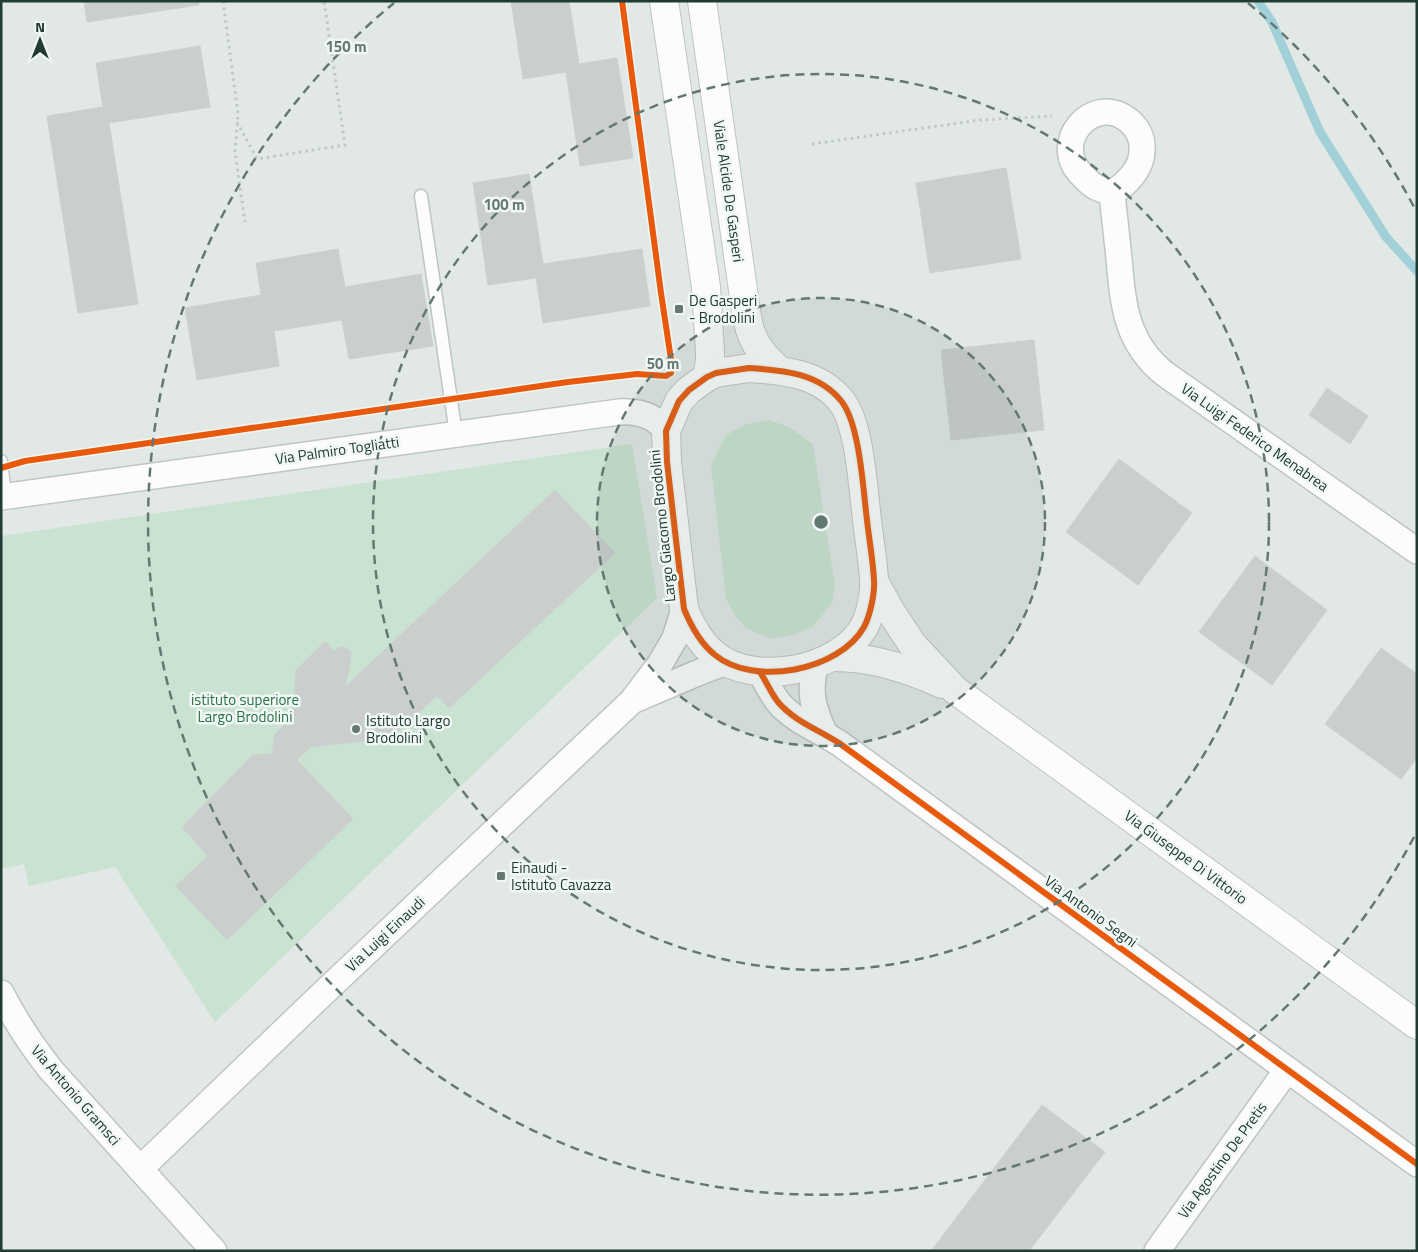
<svg xmlns="http://www.w3.org/2000/svg" width="1418" height="1252" font-family="'Titillium Web',sans-serif">
	<style>
		.green { fill: #cae2d1 }
		.lines { fill: none; stroke-linecap: round; stroke-linejoin: round }
		.stream { stroke: #a1d0d8; stroke-width: 9 }
		.building { fill: #cacfcd; stroke: #cbd1ce }
		.service-casing { stroke: #bfc5c2; stroke-width: 15 }
		.minor-casing { stroke: #bfc5c2; stroke-width: 28 }
		.tertiary-casing { stroke: #bfc5c2; stroke-width: 30 }
		.path { stroke: #bfc8c6; stroke-width: 3; stroke-dasharray: 2.5 4; stroke-linecap: butt }
		.service { stroke: #fbfcfb; stroke-width: 12 }
		.minor { stroke: #fbfcfb; stroke-width: 25 }
		.tertiary { stroke: #fbfcfb; stroke-width: 28 }
		.cycleway-casing { stroke: #f0f7f4; stroke-width: 9 }
		.cycleway { stroke: #e8590c; stroke-width: 6 }
		.ring { fill: none; stroke: #647872; stroke-width: 2.5; stroke-dasharray: 9 6 }
		.poi-dot { fill: #647872; stroke: #f0f7f4; stroke-width: 2 }
		.labels { text-anchor: middle; dominant-baseline: central; stroke-width: 5; stroke-linejoin: round; paint-order: stroke }
		.street-label { font-size: 15px; fill: #203b34; stroke: #f0f7f4 }
		.poi-label { font-size: 15px; fill: #203b34; stroke: #f0f7f4; text-anchor: start }
		.park-label { font-size: 15px; fill: #297346; stroke: #f0f7f4 }
		.centre { fill: #647872; stroke: #f0f7f4; stroke-width: 2.5 }
		.ring-label { font-size: 15px; text-anchor: middle; font-weight: bold; fill: #647872; stroke: #f0f7f4; stroke-width: 5; stroke-linejoin: round; paint-order: stroke }
	</style>
	<rect width="100%" height="100%" fill="#e2e8e5"/>
	<g class="green">
		<path d="M769,420L789,427L813,444L835,586L832,603L813,627L792,635L773,639L747,629L736,617L726,599L711,465L726,435L746,424Z"/>
		<path d="M632,444L657,598L215,1022L115,867L29,886L24,864L1,869V536Z"/>
	</g>
	<g class="lines">
		<path class="stream" d="M1258,1L1272,22L1320,132L1386,237L1417,271"/>
	</g>
	<g class="building">
		<path d="M84,1H199V5L87,22Z"/>
		<path d="M511,1H569L579,64L617,58L633,158L580,166L566,72L523,79Z"/>
		<path d="M200,46L210,107L109,123L138,304L78,313L47,116L103,107L96,63Z"/>
		<path d="M1006,168L1021,259L930,273L916,183Z"/>
		<path d="M529,174L543,264L642,249L650,306L543,323L536,278L488,285L473,183Z"/>
		<path d="M338,249L345,287L421,274L433,346L349,359L342,320L274,331L279,366L197,380L185,308L261,295L256,263Z"/>
		<path d="M1034,340L1044,430L951,440L941,350Z"/>
		<path d="M1327,388L1368,416L1350,444L1309,415Z"/>
		<path d="M1119,459L1192,513L1138,585L1066,532Z"/>
		<path d="M555,490L615,553L449,708L437,696L391,738L310,747L297,760L353,819L227,940L176,886L208,856L182,827L253,755L272,754L275,735L284,725L294,703L296,670L325,641L335,652L338,648L342,647L347,648L351,652L350,664L345,687Z"/>
		<path d="M1255,556L1327,610L1272,685L1199,632Z"/>
		<path d="M1381,648L1417,674V758L1401,779L1325,724Z"/>
		<path d="M1042,1105L1105,1152L1029,1251H931Z"/>
	</g>
	<g class="lines">
		<g class="service-casing">
			<g id="service">
				<path d="M421,196L456,434"/>
				<path d="M1,461L5,496"/>
			</g>
		</g>
		<g class="minor-casing">
			<g id="minor">
				<path d="M1112,193C1127,184 1142,168 1142,151C1143,139 1138,128 1128,120C1093,92 1048,144 1083,176C1087,180 1092,186 1098,188C1102,190 1108,191 1112,193C1114,215 1117,237 1119,259C1123,305 1126,343 1165,374L1417,551"/>
				<path d="M1,497L619,412C638,411 655,415 666,431"/>
				<path d="M816,664C808,691 813,709 825,734"/>
				<path d="M760,672C766,681 771,693 778,702C794,721 819,730 839,743L1417,1164"/>
				<path d="M634,700L695,674L726,662"/>
				<path d="M1,993C15,1020 32,1046 51,1070L214,1251"/>
				<path d="M140,1169L315,1001L632,701L660,664L675,638L684,609"/>
				<path d="M1157,1251L1287,1070"/>
			</g>
		</g>
		<g class="tertiary-casing">
			<g id="tertiary">
				<path d="M664,1L706,287L710,352V361L707,377"/>
				<path d="M702,1L742,283C748,323 746,342 779,370"/>
				<path d="M749,368C782,370 820,373 842,402C860,426 863,489 867,520C869,539 873,560 874,580C875,593 870,616 864,627C839,671 754,687 715,655C700,643 691,626 684,609L667,462L666,431L679,401L689,390L707,377L716,373Z"/>
				<path d="M874,581L891,612L912,644L955,690L1417,1025"/>
				<path d="M834,657C872,657 907,668 942,684"/>
			</g>
		</g>
		<g class="path">
			<path d="M223,1L238,114L235,152L245,222"/>
			<path d="M237,122L257,159L345,145L324,1"/>
			<path d="M812,144L980,120L1052,116"/>
		</g>
		<use href="#service" class="service"/>
		<use href="#minor" class="minor"/>
		<use href="#tertiary" class="tertiary"/>
		<g class="cycleway-casing">
			<g id="cycleway">
				<path d="M749,368C782,370 820,373 842,402C860,426 863,489 867,520C869,539 873,560 874,580C875,593 870,616 864,627C839,671 754,687 715,655C700,643 691,626 684,609L667,462L666,431L679,401L689,390L707,377L716,373Z"/>
				<path d="M1,468L25,461L568,382L637,374L666,376L671,373L672,366L661,293L622,1"/>
				<path d="M760,672C766,681 771,693 778,702C794,721 819,730 839,743L1417,1164"/>
			</g>
		</g>
		<use href="#cycleway" class="cycleway"/>
	</g>
	<circle cx="821" cy="522" r="224" fill="#647872" fill-opacity=".12"/>
	<g class="ring">
		<circle cx="821" cy="522" r="224"/>
		<circle cx="821" cy="522" r="448"/>
		<path d="M1414 837A672 672 0 1 1 394 3M1248 3A672 672 0 0 1 1414 207"/>
	</g>
	<g class="poi-dot">
		<rect x="674" y="304" width="10" height="10" rx="2.5"/>
		<circle cx="356" cy="729" r="5"/>
		<rect x="496" y="871" width="10" height="10" rx="2.5"/>
	</g>
	<g class="labels">
		<g class="street-label">
			<text transform="translate(729 191) rotate(82)">Viale Alcide De Gasperi</text>
			<text transform="translate(1255 437) rotate(35)">Via Luigi Federico Menabrea</text>
			<text transform="translate(337 450) rotate(-8)">Via Palmiro Togliatti</text>
			<text transform="translate(662 526) rotate(-96)">Largo Giacomo Brodolini</text>
			<text transform="translate(1186 857) rotate(36)">Via Giuseppe Di Vittorio</text>
			<text transform="translate(1091 911) rotate(36)">Via Antonio Segni</text>
			<text transform="translate(385 934) rotate(-43)">Via Luigi Einaudi</text>
			<text transform="translate(76 1095) rotate(49)">Via Antonio Gramsci</text>
			<text transform="translate(1222 1160) rotate(-54)">Via Agostino De Pretis</text>
		</g>
		<g class="poi-label">
			<text x="689" y="300">De Gasperi<tspan x="689" dy="17">- Brodolini</tspan></text>
			<text x="366" y="720">Istituto Largo<tspan x="366" dy="17">Brodolini</tspan></text>
			<text x="511" y="867">Einaudi -<tspan x="511" dy="17">Istituto Cavazza</tspan></text>
		</g>
		<g class="park-label">
			<text x="245" y="699">istituto superiore<tspan x="245" dy="17">Largo Brodolini</tspan></text>
		</g>
	</g>
	<circle cx="821" cy="522" r="8" class="centre"/>
	<g class="ring-label">
		<text x="346" y="52">150 m</text>
		<text x="504" y="210">100 m</text>
		<text x="663" y="369">50 m</text>
	</g>
	<rect width="1418" height="1252" fill="none" stroke="#203b34" stroke-width="5"/>
	<g transform="translate(40 40)" stroke="#f0f7f4" stroke-width="4" paint-order="stroke">
	<path d="M0-4L9 19L0 12L-9 19Z" fill="#203b34"/>
	<text y="-8" font-size="14" font-weight="bold" text-anchor="middle" fill="#203b34">N</text>
	</g>
</svg>
